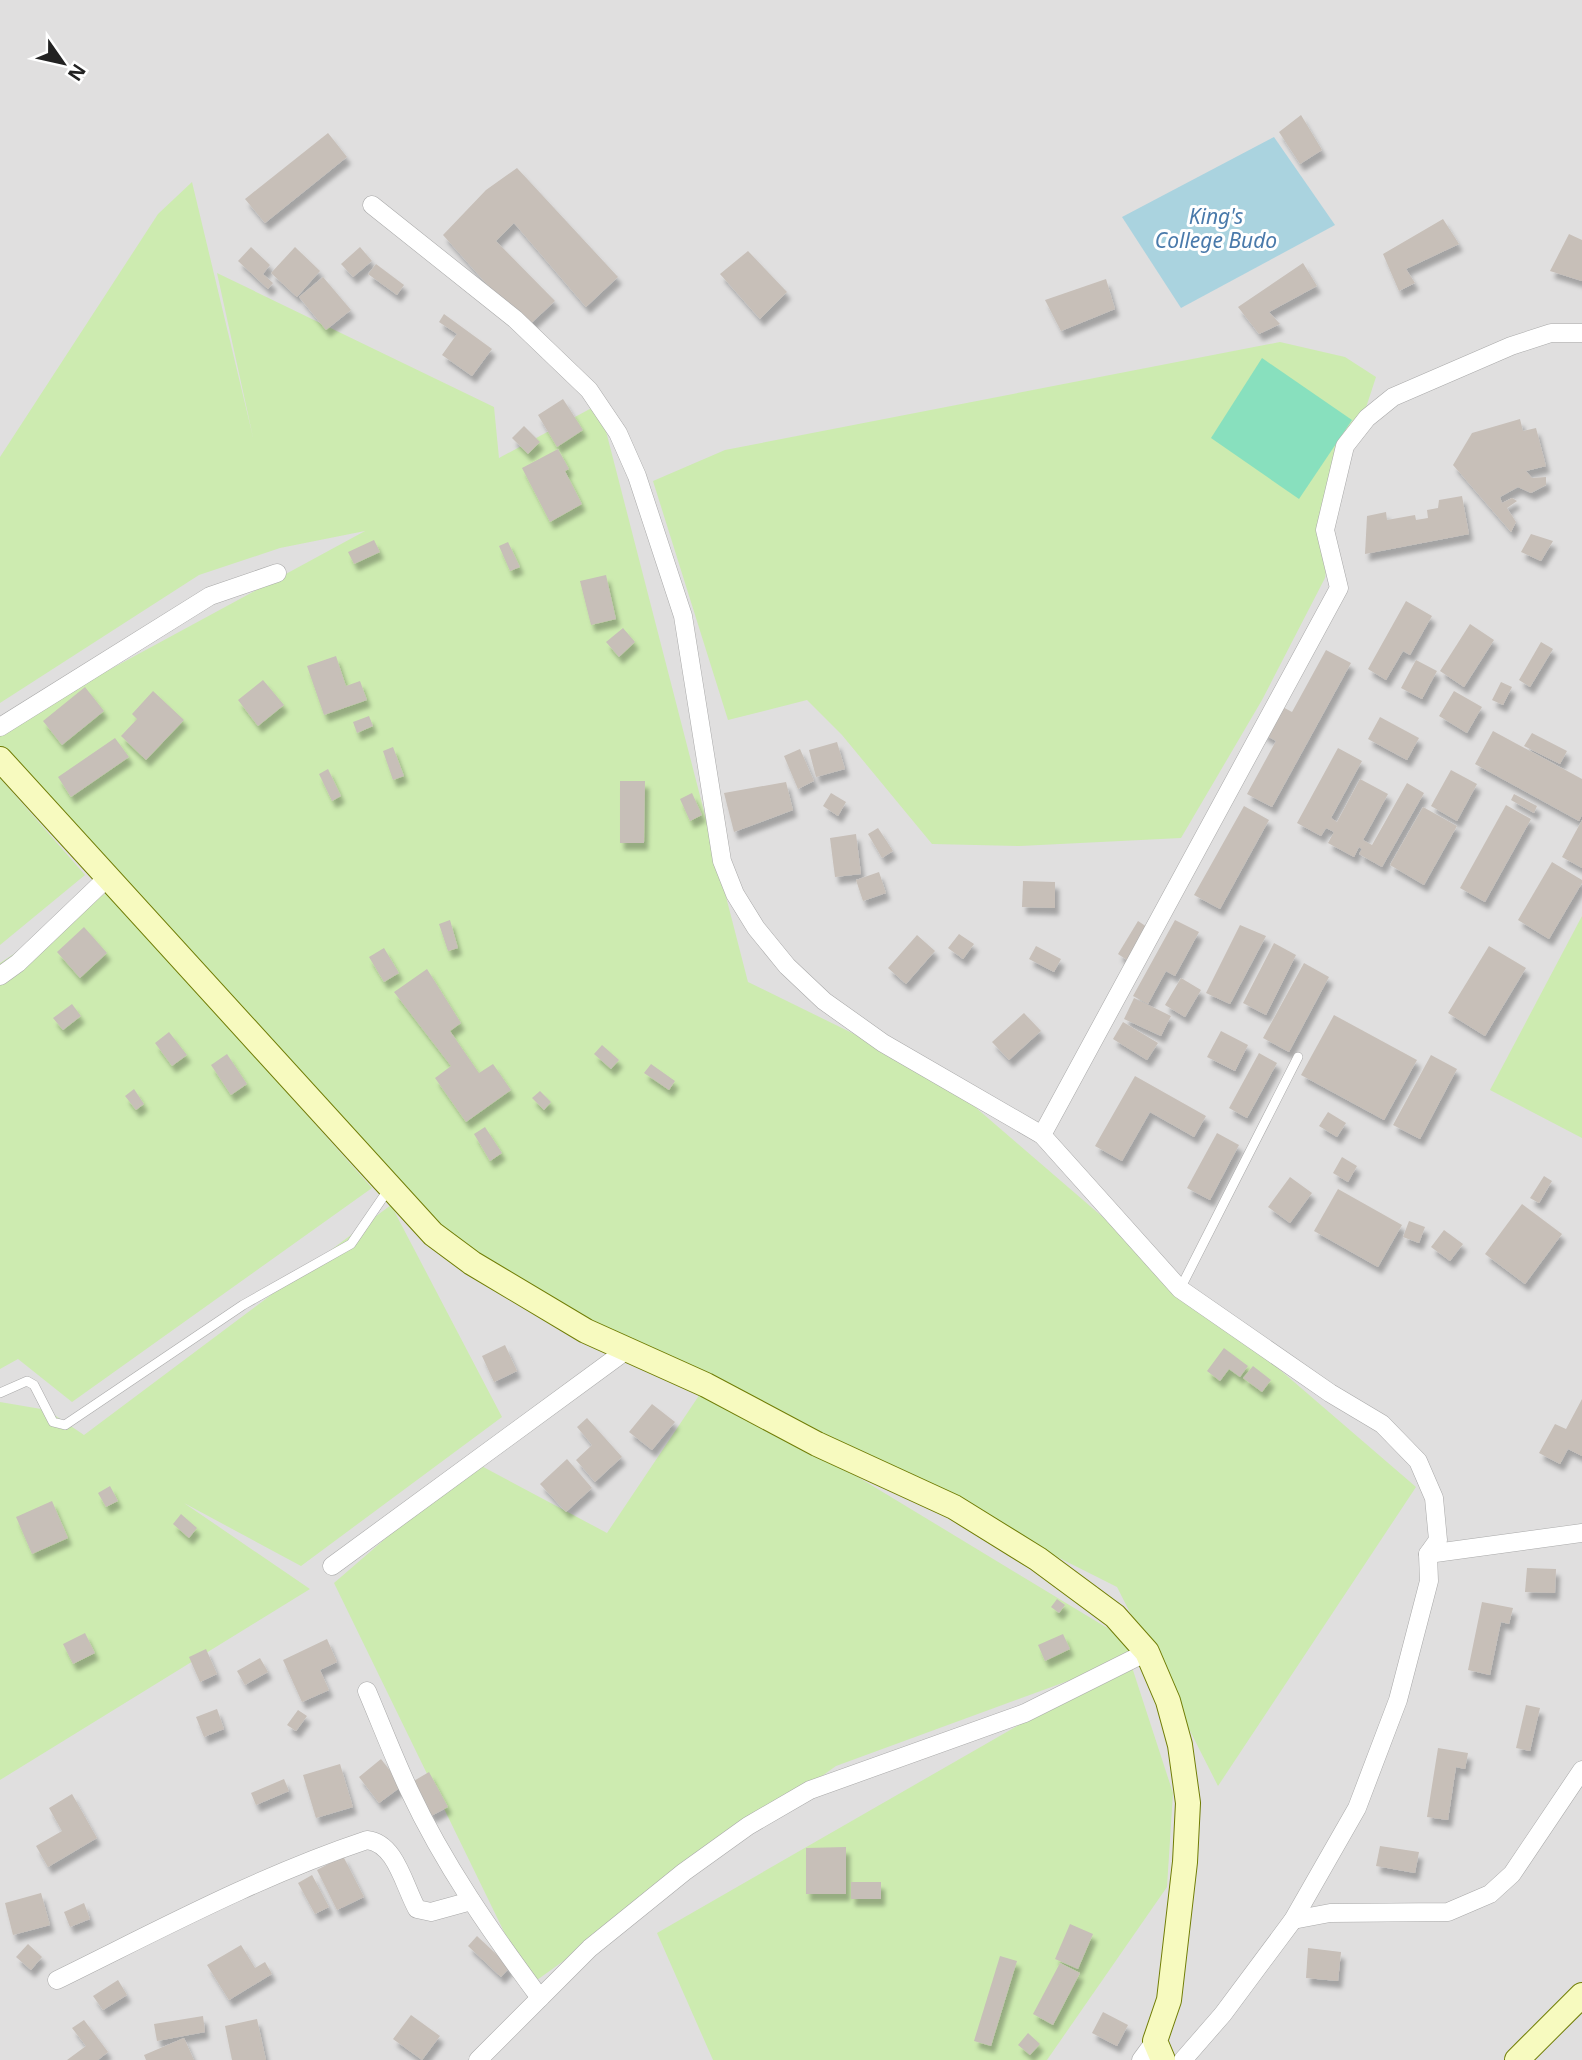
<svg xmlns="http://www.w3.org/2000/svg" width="1582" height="2060" font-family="'Noto Sans',sans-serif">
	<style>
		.residential { fill: #e0dfdf }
		.grass { fill: #cdebb0 }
		.pitch { fill: #88e0be }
		.water { fill: #aad3df }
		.building { fill: #c7bfb8; filter: url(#shadow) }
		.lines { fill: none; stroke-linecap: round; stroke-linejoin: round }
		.lane-casing { stroke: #a9a9a9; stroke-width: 10 }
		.street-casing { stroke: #a9a9a9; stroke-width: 19 }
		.secondary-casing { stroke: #707d05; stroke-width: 26 }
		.lane { stroke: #fff; stroke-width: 9 }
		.street { stroke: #fff; stroke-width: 18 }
		.secondary { stroke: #f7fabf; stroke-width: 24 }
		.labels { text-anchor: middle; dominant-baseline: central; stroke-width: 6; stroke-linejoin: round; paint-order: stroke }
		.water-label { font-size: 21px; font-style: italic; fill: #4a7aab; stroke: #fff }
	</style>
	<defs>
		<filter id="shadow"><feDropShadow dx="4" dy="7" stdDeviation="2" flood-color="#0004"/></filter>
	</defs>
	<rect width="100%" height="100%" fill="#f2efe9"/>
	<rect class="residential" x="0" y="0" width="1582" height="2060"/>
	<g class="grass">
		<path d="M192,182L253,437L217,273L494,407L499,458L599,404L748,982L938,1075L1416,1487L1218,1786L1117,1587L472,1263L0,759V729L365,531L280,548L199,575L0,703V457L158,214Z"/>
		<path d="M1280,342L1345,357L1376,377L1336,499L1325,578L1262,700L1181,838L1020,846L932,844L842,735L807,700L728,720L653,481L725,450Z"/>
		<path d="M0,778L85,875L0,945Z"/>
		<path d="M108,892L372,1188L72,1402L18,1359L0,1369V963Z"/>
		<path d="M1582,916V1138L1490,1090Z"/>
		<path d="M391,1205L502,1417L301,1566L184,1503L310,1589L0,1780V1402L47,1410L84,1435Z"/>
		<path d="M706,1385L1147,1652L836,1766L530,1985L334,1583L474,1462L607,1533Z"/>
		<path d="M1130,1661L1173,1793L1167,1887L1047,2060H713L657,1933Z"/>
	</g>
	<path class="pitch" d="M1262,358L1352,420L1299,499L1211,438Z"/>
	<path class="water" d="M1274,137L1335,225L1181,308L1122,217Z"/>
	<g class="building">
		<path d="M1301,115L1322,150L1300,164L1279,132Z"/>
		<path d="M328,133L347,157L265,223L245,199Z"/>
		<path d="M517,168L618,277L586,307L514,223L496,241L555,301L526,328L443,235L486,190Z"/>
		<path d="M1443,219L1459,244L1406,269L1415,283L1399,291L1383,254Z"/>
		<path d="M1569,234L1582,240V281L1550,271Z"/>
		<path d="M251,247L270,265L263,274L273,283L268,289L238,261Z"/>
		<path d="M295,247L320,271L297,297L271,273Z"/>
		<path d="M360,247L372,261L353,277L341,264Z"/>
		<path d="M748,251L787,292L760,319L720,274Z"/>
		<path d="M1303,263L1317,286L1269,312L1280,324L1259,334L1238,307Z"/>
		<path d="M376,264L404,285L397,295L368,274Z"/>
		<path d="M323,277L351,310L326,330L299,297Z"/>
		<path d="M1106,279L1115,309L1061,331L1045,300Z"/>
		<path d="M444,314L492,349L472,376L442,355L457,334L439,322Z"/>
		<path d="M563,399L583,430L557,447L538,415Z"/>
		<path d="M1520,419L1523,431L1536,428L1546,466L1526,471L1532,478L1546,477V485L1531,493L1518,487L1500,497L1502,503L1512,498L1517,501L1507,508L1516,522L1511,532L1453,465L1472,433Z"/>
		<path d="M524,426L540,442L528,454L512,438Z"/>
		<path d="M558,449L569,469L565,471L582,504L550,522L522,468Z"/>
		<path d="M1462,496L1469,534L1365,554L1367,516L1386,512L1387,520L1415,515L1416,520L1428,518L1427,510L1438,508L1439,500Z"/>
		<path d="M1531,534L1553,541L1541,561L1521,552Z"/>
		<path d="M374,540L380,552L354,564L348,552Z"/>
		<path d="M508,542L520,567L510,571L499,546Z"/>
		<path d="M606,575L616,619L591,625L580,581Z"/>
		<path d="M1406,601L1432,616L1410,655L1403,651L1386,680L1368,669Z"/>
		<path d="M1470,624L1494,640L1464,687L1440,671Z"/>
		<path d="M623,628L635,642L619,657L606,642Z"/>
		<path d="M1541,642L1553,649L1530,687L1519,680Z"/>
		<path d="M1326,650L1351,663L1272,807L1247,794L1276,741L1262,733L1277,704L1292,712Z"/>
		<path d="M336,656L346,686L360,681L367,700L324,715L307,666Z"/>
		<path d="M1416,660L1437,671L1422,699L1401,688Z"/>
		<path d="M263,680L284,705L258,726L238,700Z"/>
		<path d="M1501,682L1512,687L1503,705L1492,700Z"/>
		<path d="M85,687L104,711L62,745L43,721Z"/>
		<path d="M153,691L184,720L146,760L121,736L137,719L132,714Z"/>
		<path d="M1454,691L1482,707L1467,733L1439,716Z"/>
		<path d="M369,716L373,726L357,733L353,722Z"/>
		<path d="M1380,717L1419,738L1407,760L1368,739Z"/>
		<path d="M1493,731L1582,779V815L1579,821L1475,764Z"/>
		<path d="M1532,733L1567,751L1560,764L1524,746Z"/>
		<path d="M115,738L129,757L71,797L58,777Z"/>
		<path d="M837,742L845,769L816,777L809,750Z"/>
		<path d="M393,747L404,776L393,780L383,751Z"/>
		<path d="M1338,748L1362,761L1331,818L1337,822L1360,779L1388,794L1363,840L1372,845L1407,783L1424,793L1382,867L1359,854L1362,849L1359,847L1354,857L1328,843L1334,832L1326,828L1321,836L1297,823Z"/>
		<path d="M800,749L814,781L798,789L784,756Z"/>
		<path d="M328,769L341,796L332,801L319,774Z"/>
		<path d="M1451,770L1477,784L1457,821L1431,806Z"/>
		<path d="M620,781H645L644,843H620Z"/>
		<path d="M786,782L793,810L734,832L724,793Z"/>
		<path d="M692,793L702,815L690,821L680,799Z"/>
		<path d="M831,793L846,802L838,816L823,806Z"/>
		<path d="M1514,794L1537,806L1534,813L1511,800Z"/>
		<path d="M1506,805L1531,819L1485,902L1460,888Z"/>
		<path d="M1244,806L1269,820L1220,909L1194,895Z"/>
		<path d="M1423,807L1457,826L1424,885L1390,865Z"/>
		<path d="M1582,820V868L1562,857Z"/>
		<path d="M878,828L893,851L882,858L868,834Z"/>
		<path d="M856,834L861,874L835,877L830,838Z"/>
		<path d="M1552,862L1582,880V883L1549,939L1518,920Z"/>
		<path d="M879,872L886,893L863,901L856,880Z"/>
		<path d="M1023,881L1055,882V908L1022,907Z"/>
		<path d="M450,920L458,948L448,951L439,924Z"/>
		<path d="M1175,920L1199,932L1175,976L1166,971L1148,1004L1133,996Z"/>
		<path d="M1138,921L1150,929L1130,962L1118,954Z"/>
		<path d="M1240,925L1266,936L1230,1004L1206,993Z"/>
		<path d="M84,927L107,953L80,978L57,952Z"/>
		<path d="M959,934L974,944L963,959L948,948Z"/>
		<path d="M917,935L935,951L906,984L888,968Z"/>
		<path d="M1274,943L1296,955L1266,1015L1243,1003Z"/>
		<path d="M1036,946L1061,959L1054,972L1029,959Z"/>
		<path d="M1489,946L1526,968L1485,1036L1448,1013Z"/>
		<path d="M384,948L399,973L384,982L369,957Z"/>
		<path d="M1304,963L1329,977L1289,1052L1263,1038Z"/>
		<path d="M427,969L461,1023L450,1031L479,1073L493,1064L511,1090L466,1122L435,1078L451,1066L394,992Z"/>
		<path d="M1181,978L1201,990L1185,1017L1165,1005Z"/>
		<path d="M1134,998L1171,1016L1161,1036L1124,1019Z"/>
		<path d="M72,1004L81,1016L63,1030L53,1018Z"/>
		<path d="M1024,1013L1041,1031L1009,1060L992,1042Z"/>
		<path d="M1334,1015L1417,1060L1384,1120L1301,1075Z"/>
		<path d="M1123,1022L1158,1043L1147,1060L1113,1039Z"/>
		<path d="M1221,1031L1248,1045L1235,1071L1207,1057Z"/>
		<path d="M169,1032L187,1055L172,1066L155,1043Z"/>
		<path d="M602,1045L619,1060L611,1069L594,1054Z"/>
		<path d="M1259,1053L1277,1063L1247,1118L1229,1108Z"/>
		<path d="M227,1054L247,1084L231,1095L211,1065Z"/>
		<path d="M1431,1055L1457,1069L1420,1139L1393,1125Z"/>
		<path d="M651,1064L675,1081L669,1090L644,1073Z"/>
		<path d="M1135,1076L1206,1116L1194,1137L1150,1112L1122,1161L1095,1146Z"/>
		<path d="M134,1089L144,1104L136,1110L125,1096Z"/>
		<path d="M540,1091L551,1102L544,1110L532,1098Z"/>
		<path d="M1328,1112L1346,1123L1337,1137L1319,1126Z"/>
		<path d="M485,1127L502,1153L490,1161L474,1134Z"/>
		<path d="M1217,1133L1239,1145L1210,1200L1187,1188Z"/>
		<path d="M1342,1157L1357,1166L1348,1182L1333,1173Z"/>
		<path d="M1544,1176L1552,1181L1539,1203L1530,1198Z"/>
		<path d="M1290,1177L1312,1193L1290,1223L1268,1207Z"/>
		<path d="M1338,1189L1402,1225L1378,1267L1314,1231Z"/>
		<path d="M1522,1204L1562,1234L1525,1284L1485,1254Z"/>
		<path d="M1409,1221L1425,1227L1419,1243L1403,1237Z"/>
		<path d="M1444,1230L1463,1244L1450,1261L1431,1247Z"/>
		<path d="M505,1345L517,1371L494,1382L482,1356Z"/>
		<path d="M1224,1348L1248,1366L1240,1377L1229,1369L1220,1381L1207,1371Z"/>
		<path d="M1253,1366L1271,1380L1262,1392L1243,1378Z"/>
		<path d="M1582,1399V1456L1568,1449L1560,1464L1539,1453L1555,1424L1566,1429Z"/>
		<path d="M652,1404L675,1422L652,1450L629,1432Z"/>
		<path d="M587,1418L622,1457L595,1482L576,1460L592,1445L577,1427Z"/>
		<path d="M567,1459L592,1488L566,1512L540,1484Z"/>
		<path d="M110,1486L118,1501L106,1507L98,1493Z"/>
		<path d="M52,1501L68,1538L32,1554L16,1517Z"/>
		<path d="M181,1514L197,1528L189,1538L173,1524Z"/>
		<path d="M1527,1568L1556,1569L1555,1593L1525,1592Z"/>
		<path d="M1057,1599L1065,1605L1059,1613L1051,1607Z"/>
		<path d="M1482,1602L1513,1608L1509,1624L1501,1622L1490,1675L1468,1670Z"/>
		<path d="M85,1633L95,1653L73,1664L63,1644Z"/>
		<path d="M1063,1634L1070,1649L1045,1661L1038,1645Z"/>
		<path d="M327,1639L337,1662L320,1670L329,1690L302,1702L283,1660Z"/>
		<path d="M206,1649L217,1674L200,1682L189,1657Z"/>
		<path d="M260,1658L268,1672L245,1685L237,1671Z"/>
		<path d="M1526,1705L1540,1708L1530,1751L1516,1748Z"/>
		<path d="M217,1709L224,1729L204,1737L196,1717Z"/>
		<path d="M298,1710L307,1716L296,1731L287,1725Z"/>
		<path d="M1438,1748L1468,1753L1465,1769L1456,1767L1448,1820L1427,1817Z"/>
		<path d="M381,1759L402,1786L379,1803L359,1777Z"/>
		<path d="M340,1764L353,1807L316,1818L303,1775Z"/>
		<path d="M429,1772L448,1807L431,1816L412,1782Z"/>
		<path d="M284,1779L289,1791L256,1805L251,1793Z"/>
		<path d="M72,1794L97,1838L48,1867L36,1846L62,1831L49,1808Z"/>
		<path d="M1380,1846L1419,1852L1415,1873L1376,1866Z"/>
		<path d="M846,1847V1894H806V1848Z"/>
		<path d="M343,1856L364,1897L337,1910L317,1870Z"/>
		<path d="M312,1875L329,1907L315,1914L298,1883Z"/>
		<rect x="851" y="1882" width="30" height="17"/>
		<path d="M41,1893L50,1925L13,1935L5,1903Z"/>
		<path d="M84,1903L90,1919L70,1927L64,1912Z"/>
		<path d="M1070,1924L1093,1934L1078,1969L1055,1959Z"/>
		<path d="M477,1936L510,1967L501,1977L468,1946Z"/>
		<path d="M28,1944L42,1957L31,1970L16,1957Z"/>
		<path d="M241,1945L255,1968L265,1962L272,1974L229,2000L207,1965Z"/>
		<path d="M1308,1948L1341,1952L1338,1981L1306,1978Z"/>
		<path d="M1000,1956L1017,1961L991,2046L974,2041Z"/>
		<path d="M1060,1963L1080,1973L1053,2025L1033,2014Z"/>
		<path d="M118,1980L127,1995L103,2010L93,1996Z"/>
		<path d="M1103,2012L1128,2025L1117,2046L1092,2033Z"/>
		<path d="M411,2015L440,2036L422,2060L393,2039Z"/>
		<path d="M203,2016L205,2032L157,2041L154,2024Z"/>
		<path d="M257,2019L266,2060H232L225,2026Z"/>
		<path d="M84,2020L108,2052L98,2060H67L86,2046L72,2028Z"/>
		<path d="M1028,2033L1040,2044L1030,2055L1018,2045Z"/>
		<path d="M184,2038L194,2060H146L144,2055Z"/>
	</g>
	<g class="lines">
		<g class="lane-casing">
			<g id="lane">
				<path d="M1180,1289L1298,1057"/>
				<path d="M0,1393L27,1381L34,1385L53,1422L65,1425L243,1305L351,1244L388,1190"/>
			</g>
		</g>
		<g class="street-casing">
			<g id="street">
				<path d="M372,205L515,319L589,390L618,433L637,476L683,616L722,861L735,894L756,928L787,966L824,1001L883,1043L1042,1135L1180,1289L1330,1393L1382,1424L1418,1461L1434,1498L1438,1540L1428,1554L1429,1581L1398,1700L1357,1808L1293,1920L1223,2014L1183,2060"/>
				<path d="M0,727L210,596L277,573"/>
				<path d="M0,976L18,963L107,878"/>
				<path d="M1042,1135L1339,588L1325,530L1345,446L1367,418L1393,397L1511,346L1551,333H1582"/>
				<path d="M1428,1554L1582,1533"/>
				<path d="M332,1566L628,1349"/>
				<path d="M367,1691C381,1724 394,1758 409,1790C444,1865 491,1932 540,1998"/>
				<path d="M1293,1920L1330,1913L1448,1912L1490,1894L1512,1874L1582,1770"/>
				<path d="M57,1980C159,1930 259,1876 367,1840C396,1843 404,1886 417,1909L431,1912L471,1901"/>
				<path d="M478,2060L590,1948L684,1872L748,1826L810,1790L1025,1713L1147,1652"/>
				<path d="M1141,2060L1155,2041"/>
			</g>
		</g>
		<g class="secondary-casing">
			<g id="secondary">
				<path d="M0,759L433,1234L472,1263L586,1331L706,1385L817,1444L954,1507L1038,1559L1115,1616L1147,1652L1168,1701L1180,1745L1188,1803L1185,1862L1169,2000L1155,2041L1163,2060"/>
				<path d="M1517,2060L1582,1995"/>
			</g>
		</g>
		<use href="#lane" class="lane"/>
		<use href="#street" class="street"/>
		<use href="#secondary" class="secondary"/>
	</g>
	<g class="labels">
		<g class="water-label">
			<text x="1216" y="216">King's<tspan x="1216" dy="24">College Budo</tspan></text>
		</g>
	</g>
	<g transform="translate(63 63) rotate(124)" stroke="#ffffff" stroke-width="5" paint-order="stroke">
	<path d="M0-5L12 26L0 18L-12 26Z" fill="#222222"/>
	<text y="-10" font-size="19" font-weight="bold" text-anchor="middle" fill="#222222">N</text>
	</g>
</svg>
